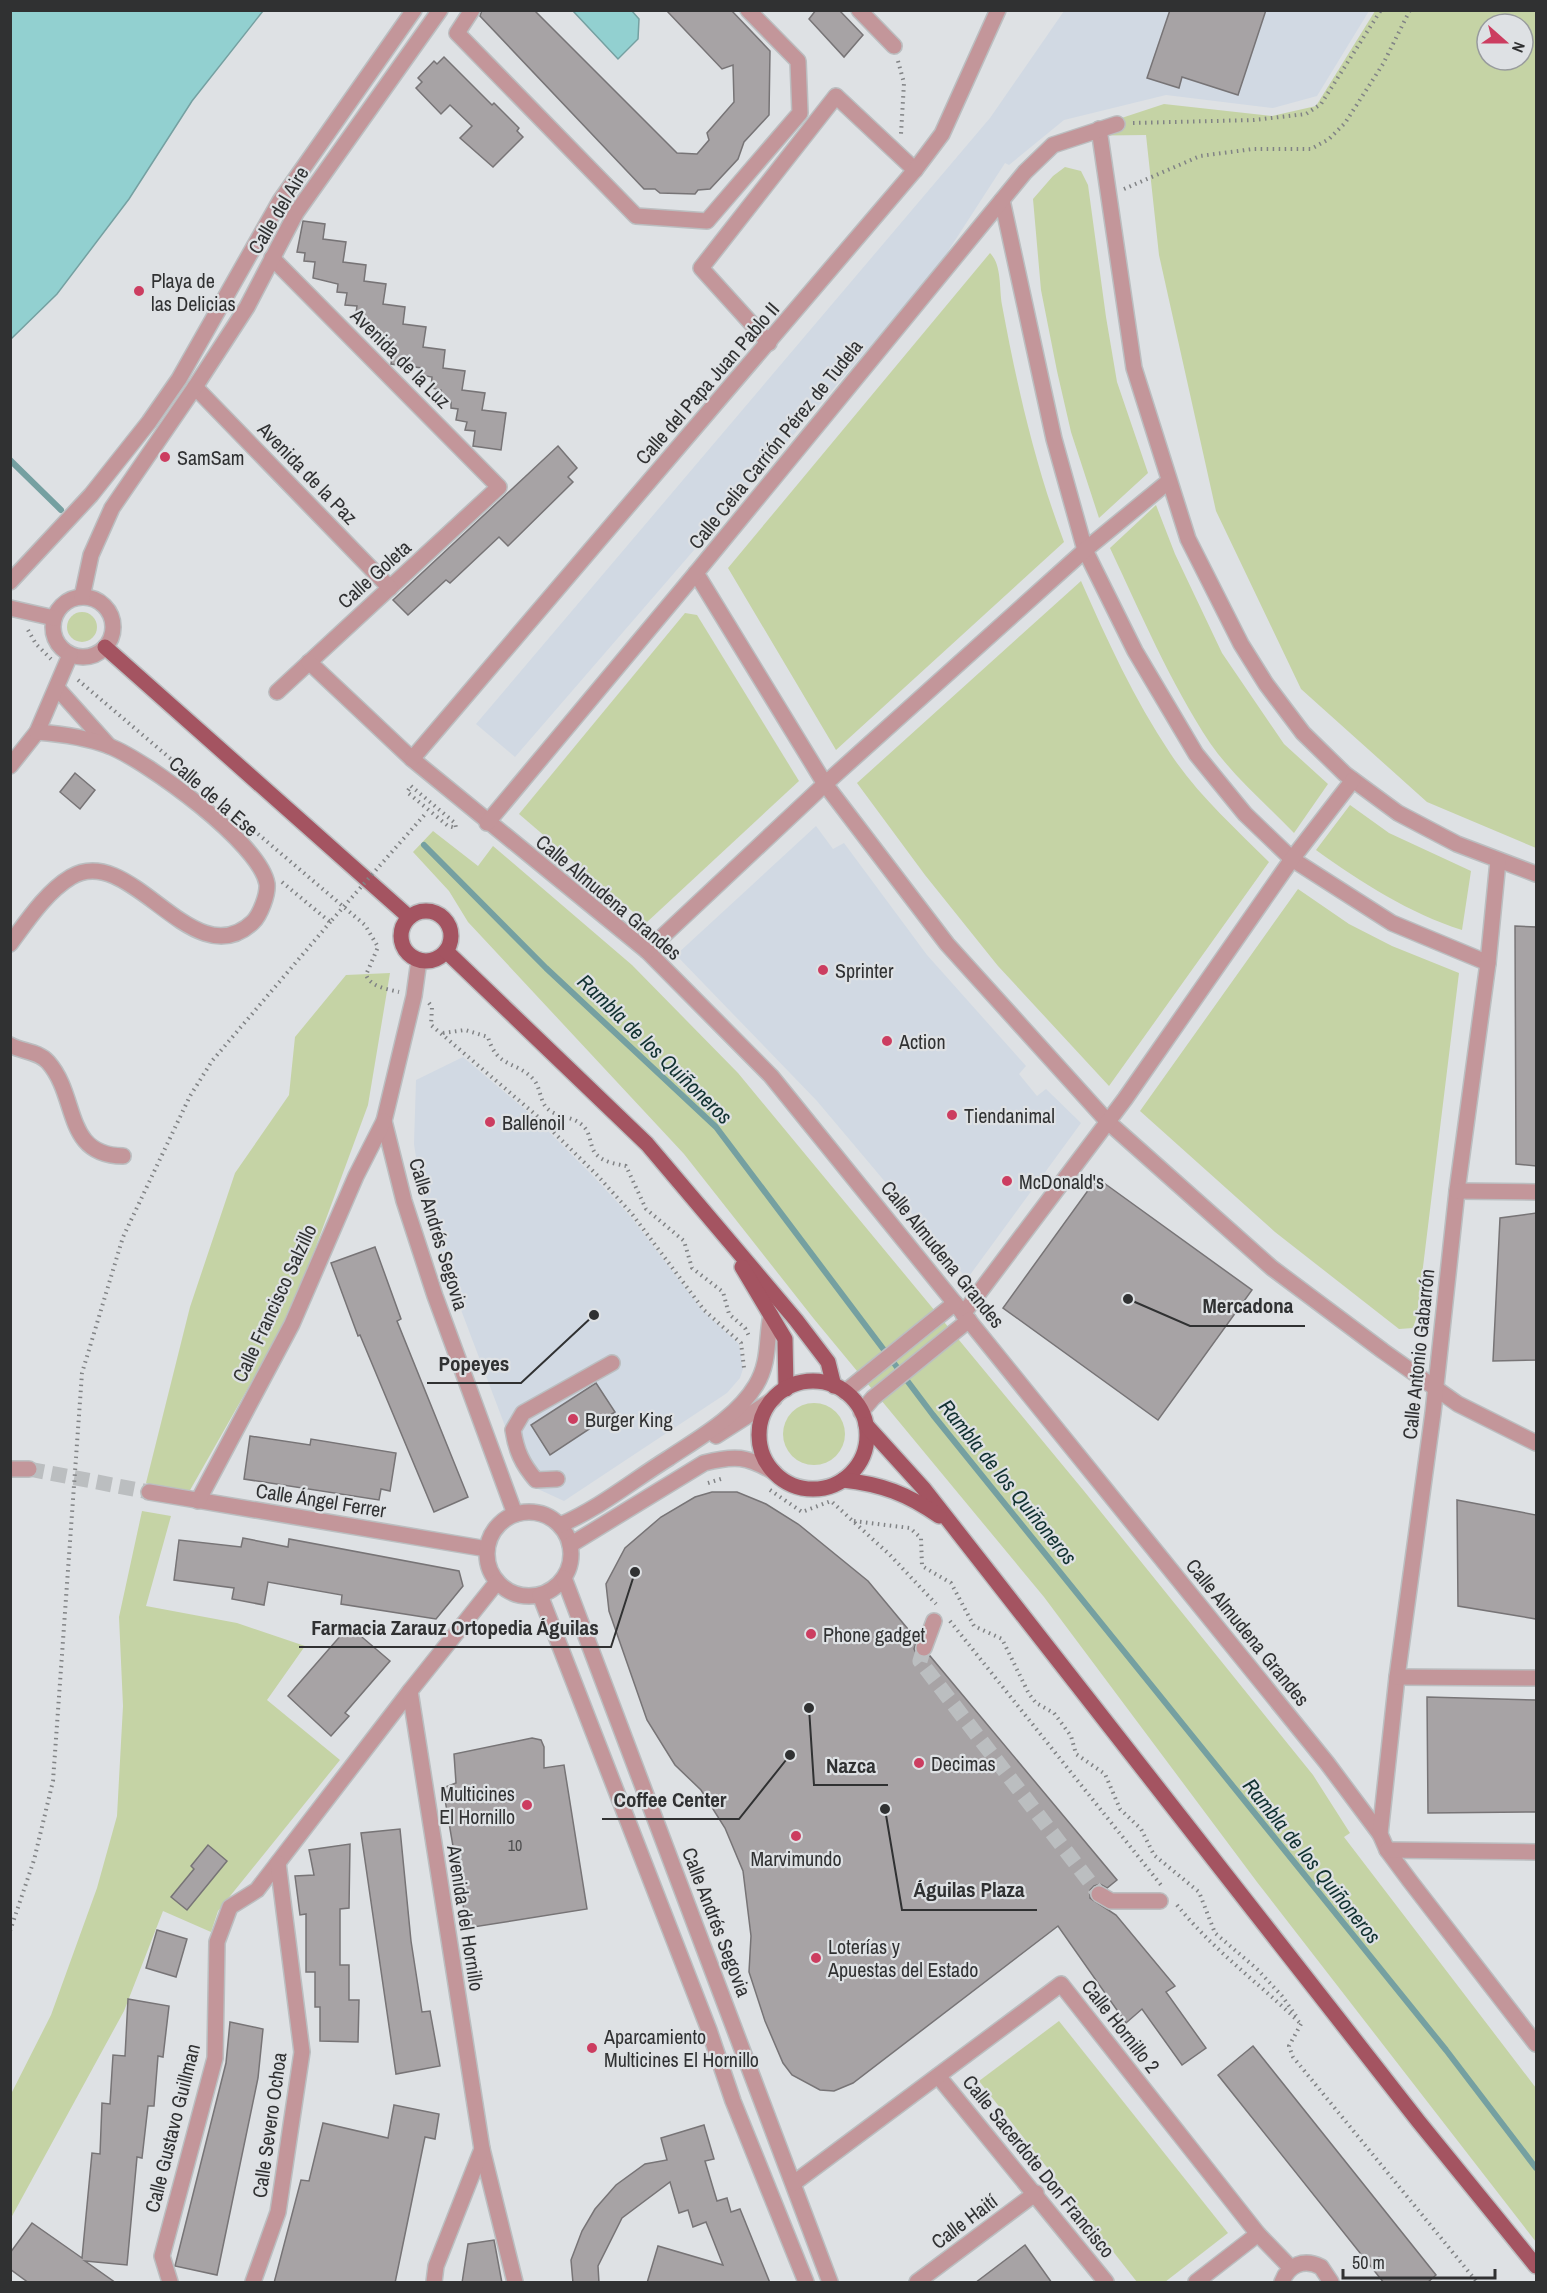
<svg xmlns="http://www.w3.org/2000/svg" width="1547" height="2293" font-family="'Archivo Narrow',sans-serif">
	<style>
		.built { fill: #d1d9e3 }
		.green { fill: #c5d3a5; fill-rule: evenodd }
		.water { fill: #92d0d0; stroke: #75a0a1; stroke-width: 1.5 }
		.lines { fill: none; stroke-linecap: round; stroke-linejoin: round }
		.stream { stroke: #75a0a1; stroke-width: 6 }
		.building { fill: #a7a3a5; stroke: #777476; stroke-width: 1.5 }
		.minor-tunnel { stroke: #bbbec0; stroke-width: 15; stroke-dasharray: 15 8; stroke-linecap: butt }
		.minor-casing { stroke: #bbbec0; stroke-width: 18 }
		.major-casing { stroke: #bbbec0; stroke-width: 18 }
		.path { stroke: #818385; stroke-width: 4; stroke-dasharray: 1.5 4.5; stroke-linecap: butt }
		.minor { stroke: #c3969a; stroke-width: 15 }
		.major { stroke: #a45461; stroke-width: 15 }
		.path-bridge { stroke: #818385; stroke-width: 4; stroke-dasharray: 1.5 4.5; stroke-linecap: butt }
		.poi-dot { fill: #cc3d60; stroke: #dee1e4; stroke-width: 2 }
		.labels { text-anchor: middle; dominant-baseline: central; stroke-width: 4.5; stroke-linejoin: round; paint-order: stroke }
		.number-label { font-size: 16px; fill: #4e4e4f }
		.street-label { font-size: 20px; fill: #303132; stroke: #dee1e4 }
		.poi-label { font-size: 20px; fill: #303132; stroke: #dee1e4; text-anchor: start }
		.water-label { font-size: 21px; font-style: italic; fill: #113131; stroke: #dee1e4 }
		.leader { fill: none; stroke: #303132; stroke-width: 2 }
		.callout-dot { fill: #303132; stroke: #dee1e4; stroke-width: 2 }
		.callout-label { font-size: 21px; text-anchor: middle; font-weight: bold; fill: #303132; stroke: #dee1e4; stroke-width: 4.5; stroke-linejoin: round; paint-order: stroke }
	</style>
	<rect width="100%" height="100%" fill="#dee1e4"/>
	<g class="built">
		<path d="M1064,11H1369L1317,96L1273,108L1166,95L1064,120L1009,165L1005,163L943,259L905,306L515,757L476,724L990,118Z"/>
		<path d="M816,826L833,849L844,843L927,955L1026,1066L1019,1074L1037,1096L1046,1089L1081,1123L967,1279L817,1101L676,955Z"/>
		<path d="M463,1057L534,1117L594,1177L631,1217L703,1311L739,1344L743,1369L740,1378L727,1393L564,1501L527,1484L441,1257L421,1190L414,1144L416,1080Z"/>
	</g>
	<g class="green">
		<path d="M1375,11H1536V848L1427,802L1301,689L1216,511L1159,255L1146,135L1067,136L1164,104L1272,116L1316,106ZM1487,24H1523V60H1487Z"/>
		<path d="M1065,167L1081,171L1088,185L1106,317L1117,382L1148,473L1099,518L1071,432L1057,371L1041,290L1033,199L1053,176Z"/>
		<path d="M990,253C1002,265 999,288 1002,305C1017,386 1035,465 1064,542L836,750L728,568Z"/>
		<path d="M1156,505L1175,554L1222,653L1284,744L1328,784L1294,833C1266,804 1233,776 1210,743C1170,682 1141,614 1110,548Z"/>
		<path d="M1081,581C1107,640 1134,699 1170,753C1197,794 1234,827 1269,862L1109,1086L998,966L925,875L857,783Z"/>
		<circle cx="82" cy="627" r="15"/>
		<path d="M685,613L697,615L799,781L646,923L519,814Z"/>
		<path d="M1350,805L1389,833L1471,871L1462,930C1409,913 1362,883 1316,850Z"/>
		<path d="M433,831L478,866L493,846L632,965L738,1073L1084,1491L1313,1775L1350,1833L1344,1837L1536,2088V2242L1257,1882L1044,1597L814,1319L684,1154L468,922L449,891L413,852Z"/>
		<path d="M1298,889L1349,924L1392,946L1459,973L1417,1316L1413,1328L1399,1329L1275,1232L1140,1111Z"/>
		<path d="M390,973L368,1105L312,1257L277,1337L189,1492L146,1483L190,1307L235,1173L289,1095L295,1037L346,975Z"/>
		<circle cx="814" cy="1434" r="31"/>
		<path d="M142,1511L171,1516L146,1606L237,1623L305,1646L267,1700L340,1760L218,1911L211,1932L163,1911L124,2011L11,2218V2094L51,2015L97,1888L117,1816L123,1706L119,1617Z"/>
		<path d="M1059,2021L1228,2233L1165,2282H1137L979,2081Z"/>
	</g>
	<g class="water">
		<path d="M11,10L263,11L192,101L129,199L57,294L11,339Z"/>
		<path d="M573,11H632L639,19L638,39L618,59Z"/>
	</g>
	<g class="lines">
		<g class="stream">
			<path d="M10,460L61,510"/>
			<path d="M424,845L546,968L716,1127L933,1415L1446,2050L1536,2168"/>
		</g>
	</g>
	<g class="building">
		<path d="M482,10H534L677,153L697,154L709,140L707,133L734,102L733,65L722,69L666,10H731L770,51L769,115L744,142L738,159L710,189L698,190L695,194L660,193L655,189H644L480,16Z"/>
		<path d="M816,10H839L863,35L844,57L809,19Z"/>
		<path d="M1170,10H1266L1238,95L1182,77L1179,88L1147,78Z"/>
		<path d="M444,57L492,105L494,103L519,128L517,131L523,137L493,167L460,138L472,126L450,105L441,114L416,88L422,82L418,78L434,61L437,64Z"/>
		<path d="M303,221L325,224L323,239L346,242L343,262L366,265L364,281L386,284L383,304L405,307L403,324L426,327L423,347L445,350L443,368L465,371L462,390L485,393L482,410L506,413L501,450L473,446L475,431L465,430L467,422L456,420L458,409L451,408V402L440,400L441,390L431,388L432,377L421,375L422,368L391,364L393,349L381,347L382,339L374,338L375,327L365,326L366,320L355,319L357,306L345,305L347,293L337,292L338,284L313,278L315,262L304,261L305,253L297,252Z"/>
		<path d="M558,446L577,468L568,477L573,482L508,546L499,537L450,583L446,580L408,615L393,600Z"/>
		<path d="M75,773L95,790L80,809L60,792Z"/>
		<path d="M1515,926L1536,927V1166L1516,1164Z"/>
		<path d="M1097,1178L1252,1290L1158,1420L1003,1308Z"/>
		<path d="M1536,1213V1360L1493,1361L1500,1218Z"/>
		<path d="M375,1247L401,1319L397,1321L468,1497L434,1512L360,1335L358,1336L331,1263Z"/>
		<path d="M596,1383L615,1412L550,1455L531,1425Z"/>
		<path d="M250,1436L310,1445L311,1439L396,1453L390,1491L381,1489L379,1500L244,1479Z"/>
		<path d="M712,1492H737L766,1504L798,1524L868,1581L917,1640L914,1649L917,1655L925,1658L930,1656L1117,1880L1107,1888L1100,1884L1094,1886L1090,1890V1898L1116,1915L1175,1986L1166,1992L1206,2048L1182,2065L1142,2009L1126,2023L1058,1926L853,2083L834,2091L820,2090L792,2075L783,2063L765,2021L749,1972L751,1936L743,1871L725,1828L701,1790L675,1765L647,1720L609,1611L606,1584L625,1548L661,1517L695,1497Z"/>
		<path d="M1457,1500L1536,1515V1619L1458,1606Z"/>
		<path d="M243,1538L288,1547L289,1539L459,1571L463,1586L436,1619L341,1604L342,1595L268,1582L264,1605L232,1599L234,1588L174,1580L179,1540L241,1547Z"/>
		<path d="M349,1626L390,1661L345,1713L349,1716L331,1736L288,1696Z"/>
		<path d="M1427,1697L1536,1700V1812L1428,1813Z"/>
		<path d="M532,1738L541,1740L544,1747V1768L564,1765L587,1909L467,1928L443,1788L456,1783L454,1754Z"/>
		<path d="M400,1829L411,1941L422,2012L430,2011L440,2066L396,2074L361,1833Z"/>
		<path d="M350,1844L349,1908L340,1909V1965H349V2000H359L358,2042L320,2041V2007H315V1972H306V1914L300,1915L295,1876L314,1875L309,1850Z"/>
		<path d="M208,1845L227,1861L187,1910L171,1897L194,1869L191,1866Z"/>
		<path d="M157,1930L187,1939L176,1977L146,1968Z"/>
		<path d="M128,1999L169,2006L163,2057L158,2056L154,2106H148L142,2158L137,2157L127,2265L85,2261L116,2283H29L10,2269V2253L32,2223L82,2258L92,2153L100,2154L102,2103L110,2104L113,2055L125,2056Z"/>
		<path d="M230,2022L263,2029L258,2078L217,2275L175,2266L226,2063Z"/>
		<path d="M1253,2046L1436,2275L1427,2283H1384L1218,2075Z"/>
		<path d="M394,2105L439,2114L435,2139L425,2137L395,2283H274L301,2180L309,2181L323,2123L388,2138Z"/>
		<path d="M704,2125L714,2159L705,2161L717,2201L727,2198L731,2212L740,2209L770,2283H647L658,2246L723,2265L706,2222L693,2227L688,2210L679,2213L670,2182L622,2218L598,2266L599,2283H573L571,2260L582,2231L595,2209L616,2185L645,2164L667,2160L661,2138Z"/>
		<path d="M494,2240L502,2283H462L468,2244Z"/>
		<path d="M1025,2245L1052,2283H975Z"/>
	</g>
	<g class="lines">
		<g class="minor-tunnel">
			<path d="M29,1469L149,1492"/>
			<path d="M924,1648L920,1661L1099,1894"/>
		</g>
		<g class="minor-casing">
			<g id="minor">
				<path d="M472,10L457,33L636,216L707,221L800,113L798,61L748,10"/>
				<path d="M859,10L894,46"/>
				<path d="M1099,129L1134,368L1188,539L1241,644L1266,684L1303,733L1345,774L1398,813L1457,844L1536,874"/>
				<path d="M1002,200L1054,439L1085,550L1135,651L1196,754L1245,814L1292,859L1392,923L1488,963"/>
				<path d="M272,258L499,487L277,692"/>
				<path d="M769,343L701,268L836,96L915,170"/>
				<path d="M195,387L390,588"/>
				<path d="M696,573L825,784L947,944L1108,1122L1272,1268L1383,1351L1458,1404L1536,1443"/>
				<path d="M10,582L91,495L149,422L179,379L280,201L414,10"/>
				<circle cx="83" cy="627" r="30"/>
				<path d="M82,597L91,555L112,508L195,387L247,307L296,213L440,10"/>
				<path d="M10,608L54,618"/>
				<path d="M309,662L412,759L647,951L771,1076L1327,1763L1380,1834"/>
				<path d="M57,688L109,746"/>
				<path d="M412,759L915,170L942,134L998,10"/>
				<path d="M10,766L37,732L70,655"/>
				<path d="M487,823L696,573L1025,172L1053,145L1117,124"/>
				<path d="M1498,861L1488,963L1457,1191L1433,1413L1397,1677L1380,1834L1387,1850L1410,1881L1536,2044"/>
				<path d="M10,944C27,921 46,892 71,877C131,841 193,979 253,922C260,915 268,895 267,884C260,843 147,761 109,746C86,737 62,734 37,732"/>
				<path d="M647,951L825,784L1085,550L1169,481"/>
				<path d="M419,960L414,996L384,1121L404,1201L435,1296L515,1514"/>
				<path d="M10,1045C23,1052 38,1051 48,1062C79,1097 63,1155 123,1156"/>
				<path d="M1457,1191L1536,1192"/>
				<path d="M963,1314L1125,1099L1292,859L1353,780"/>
				<path d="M845,1392L955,1303"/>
				<path d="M861,1412L873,1398L969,1320"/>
				<path d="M716,1436L774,1399"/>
				<path d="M10,1469H29"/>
				<path d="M557,1479L536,1480C522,1464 516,1450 513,1430L523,1413L612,1363"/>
				<path d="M149,1492L487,1549"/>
				<path d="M198,1501L292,1324L356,1176L384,1121"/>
				<circle cx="529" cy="1554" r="42"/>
				<path d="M560,1525C600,1508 632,1481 669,1458C699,1438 737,1417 756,1385C770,1362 766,1339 771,1315"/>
				<path d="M570,1545L704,1463C735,1455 747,1456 774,1472"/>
				<path d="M564,1578L830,2282"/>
				<path d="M540,1595L709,2030L733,2101L806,2282"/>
				<path d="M924,1648L934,1621"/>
				<path d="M1397,1677L1536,1678"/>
				<path d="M1387,1850L1536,1852"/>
				<path d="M1099,1894L1111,1901H1160"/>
				<path d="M938,2076L1106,2282"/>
				<path d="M482,2149L515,2282"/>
				<path d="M794,2183L1061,1984L1258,2234L1291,2268"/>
				<path d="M170,2282L162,2256L215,2058L217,1942L230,1907L257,1890L410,1691"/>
				<path d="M253,2282L278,2212L302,2052L278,1863"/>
				<path d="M434,2282L436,2266L482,2149L410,1691L497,1582"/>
				<path d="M917,2282L1036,2193"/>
				<path d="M1196,2282L1258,2234"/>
				<path d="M1282,2282C1288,2265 1304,2258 1321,2267L1331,2282"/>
			</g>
		</g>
		<g class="major-casing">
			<g id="major">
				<path d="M105,647L409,917"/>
				<circle cx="426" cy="936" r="25"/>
				<path d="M446,951L647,1144L796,1320L828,1362L834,1386"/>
				<path d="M742,1267L785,1339L786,1389"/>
				<circle cx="813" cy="1435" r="54"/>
				<path d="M866,1425L924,1489L1419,2122L1536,2266"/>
				<path d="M843,1480C881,1484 908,1494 939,1516"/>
			</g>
		</g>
		<g class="path">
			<path d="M898,61L904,83L901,134"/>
			<path d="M1133,123L1254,120L1306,114L1321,104L1381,10"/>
			<path d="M1124,189L1200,156L1253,149H1311L1329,139L1345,123L1383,64L1410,10"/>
			<path d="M28,630L36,644L51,659"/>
			<path d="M78,680L178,765"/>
			<path d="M411,786L455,823L456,828L448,826L407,792Z"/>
			<path d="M258,834L365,925L378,947L366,975C371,987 387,989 399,992"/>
			<path d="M282,882L330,922"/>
			<path d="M429,1003L432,1007L431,1025L536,1115L597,1175L632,1214L704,1310L741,1343L744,1368"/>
			<path d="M443,1033L465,1030L488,1037C497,1069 518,1061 534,1080C542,1090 539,1105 552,1112C563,1118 576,1117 585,1128C591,1135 590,1148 596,1154C603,1162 616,1164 626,1166L646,1209L684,1241L692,1268L723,1292L729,1314L745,1328L750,1338"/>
			<path d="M708,1483L724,1478"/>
			<path d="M770,1490L802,1512L831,1501L890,1555L936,1604"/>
			<path d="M854,1521L910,1528L921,1538L922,1566L951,1583L974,1626L1002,1639L1029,1694L1036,1703L1054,1713L1071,1736L1076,1754L1105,1774L1120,1809L1141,1829L1154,1855L1199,1892L1215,1933L1257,1969L1282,1996L1296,2016"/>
			<path d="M950,1621L1161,1885"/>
			<path d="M1177,1905C1214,1951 1259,1983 1301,2024"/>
			<path d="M10,1931L34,1860L53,1781L82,1373L123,1237L190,1096L212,1061L332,920"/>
			<path d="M1301,2024L1289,2046L1293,2057L1477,2282"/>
		</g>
		<use href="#minor" class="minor"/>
		<use href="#major" class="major"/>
		<path class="path-bridge" d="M332,920L427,812"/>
	</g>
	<g class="poi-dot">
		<circle cx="139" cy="291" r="6"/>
		<circle cx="165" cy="457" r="6"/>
		<circle cx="823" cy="970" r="6"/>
		<circle cx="887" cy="1041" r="6"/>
		<circle cx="952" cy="1115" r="6"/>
		<circle cx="490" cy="1122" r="6"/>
		<circle cx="1007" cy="1181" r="6"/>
		<circle cx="573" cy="1419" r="6"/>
		<circle cx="811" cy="1634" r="6"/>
		<circle cx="919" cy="1763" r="6"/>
		<circle cx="527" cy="1805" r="6"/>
		<circle cx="796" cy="1836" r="6"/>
		<circle cx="816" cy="1958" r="6"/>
		<circle cx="592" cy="2048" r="6"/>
	</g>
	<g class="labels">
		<g class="number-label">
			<text x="515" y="1845">10</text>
		</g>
		<g class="street-label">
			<text transform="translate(278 210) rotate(-59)">Calle del Aire</text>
			<text transform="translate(401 358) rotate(45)">Avenida de la Luz</text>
			<text transform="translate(707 383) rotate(-49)">Calle del Papa Juan Pablo II</text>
			<text transform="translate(775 444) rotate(-51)">Calle Celia Carrión Pérez de Tudela</text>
			<text transform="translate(308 473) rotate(46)">Avenida de la Paz</text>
			<text transform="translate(374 574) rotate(-42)">Calle Goleta</text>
			<text transform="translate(214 796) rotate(41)">Calle de la Ese</text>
			<text transform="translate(609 897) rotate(40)">Calle Almudena Grandes</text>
			<text transform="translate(439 1234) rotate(73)">Calle Andrés Segovia</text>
			<text transform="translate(943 1254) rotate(51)">Calle Almudena Grandes</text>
			<text transform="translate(274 1303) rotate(-65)">Calle Francisco Salzillo</text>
			<text transform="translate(1418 1354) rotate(-84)">Calle Antonio Gabarrón</text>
			<text transform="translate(321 1500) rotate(9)">Calle Ángel Ferrer</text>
			<text transform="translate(1248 1632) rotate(51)">Calle Almudena Grandes</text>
			<text transform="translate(466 1918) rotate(81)">Avenida del Hornillo</text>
			<text transform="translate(717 1922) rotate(69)">Calle Andrés Segovia</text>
			<text transform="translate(1121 2026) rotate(52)">Calle Hornillo 2</text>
			<text transform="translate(269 2125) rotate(-82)">Calle Severo Ochoa</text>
			<text transform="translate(172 2128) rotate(-76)">Calle Gustavo Guillman</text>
			<text transform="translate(1039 2166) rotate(51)">Calle Sacerdote Don Francisco</text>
			<text transform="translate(964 2221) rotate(-37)">Calle Haití</text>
		</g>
		<g class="poi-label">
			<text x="151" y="280">Playa de<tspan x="151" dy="23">las Delicias</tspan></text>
			<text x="177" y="457">SamSam</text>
			<text x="835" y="970">Sprinter</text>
			<text x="899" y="1041">Action</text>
			<text x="964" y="1115">Tiendanimal</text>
			<text x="502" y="1122">Ballenoil</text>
			<text x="1019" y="1181">McDonald's</text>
			<text x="585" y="1419">Burger King</text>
			<text x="823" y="1634">Phone gadget</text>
			<text x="931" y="1763">Decimas</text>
			<text x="515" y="1793" text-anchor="end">Multicines<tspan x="515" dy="23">El Hornillo</tspan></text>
			<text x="796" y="1858" text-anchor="middle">Marvimundo</text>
			<text x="828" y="1946">Loterías y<tspan x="828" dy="23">Apuestas del Estado</tspan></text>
			<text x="604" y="2036">Aparcamiento<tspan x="604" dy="23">Multicines El Hornillo</tspan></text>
		</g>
		<g class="water-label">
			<text transform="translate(655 1049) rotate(44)">Rambla de los Quiñoneros</text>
			<text transform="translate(1008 1482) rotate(51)">Rambla de los Quiñoneros</text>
			<text transform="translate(1312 1861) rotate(51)">Rambla de los Quiñoneros</text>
		</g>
	</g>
	<path class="leader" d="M1128 1299L1190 1326H1305M594 1315L521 1383H427M635 1572L611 1647H299M809 1708L814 1785H888M790 1755L739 1819H602M885 1809L902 1910H1037"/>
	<g class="callout-dot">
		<circle cx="1128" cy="1299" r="6"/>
		<circle cx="594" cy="1315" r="6"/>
		<circle cx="635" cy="1572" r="6"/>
		<circle cx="809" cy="1708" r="6"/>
		<circle cx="790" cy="1755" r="6"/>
		<circle cx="885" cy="1809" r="6"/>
	</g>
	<g class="callout-label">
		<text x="1248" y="1313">Mercadona</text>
		<text x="474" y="1371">Popeyes</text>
		<text x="455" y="1635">Farmacia Zarauz Ortopedia Águilas</text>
		<text x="851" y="1773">Nazca</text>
		<text x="670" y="1807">Coffee Center</text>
		<text x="969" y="1897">Águilas Plaza</text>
	</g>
	<rect width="1547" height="2293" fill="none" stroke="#303132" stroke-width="24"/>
	<g transform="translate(1505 42) rotate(111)"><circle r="28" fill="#dee1e4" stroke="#989b9d" stroke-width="1.5"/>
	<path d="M0-4.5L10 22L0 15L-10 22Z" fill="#cc3d60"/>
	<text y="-9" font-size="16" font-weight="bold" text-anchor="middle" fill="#303132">N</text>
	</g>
	<path d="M1343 2269v9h152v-9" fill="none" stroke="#303132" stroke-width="3"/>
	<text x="1352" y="2269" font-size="18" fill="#303132" stroke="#dee1e4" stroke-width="4.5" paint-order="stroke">50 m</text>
</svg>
